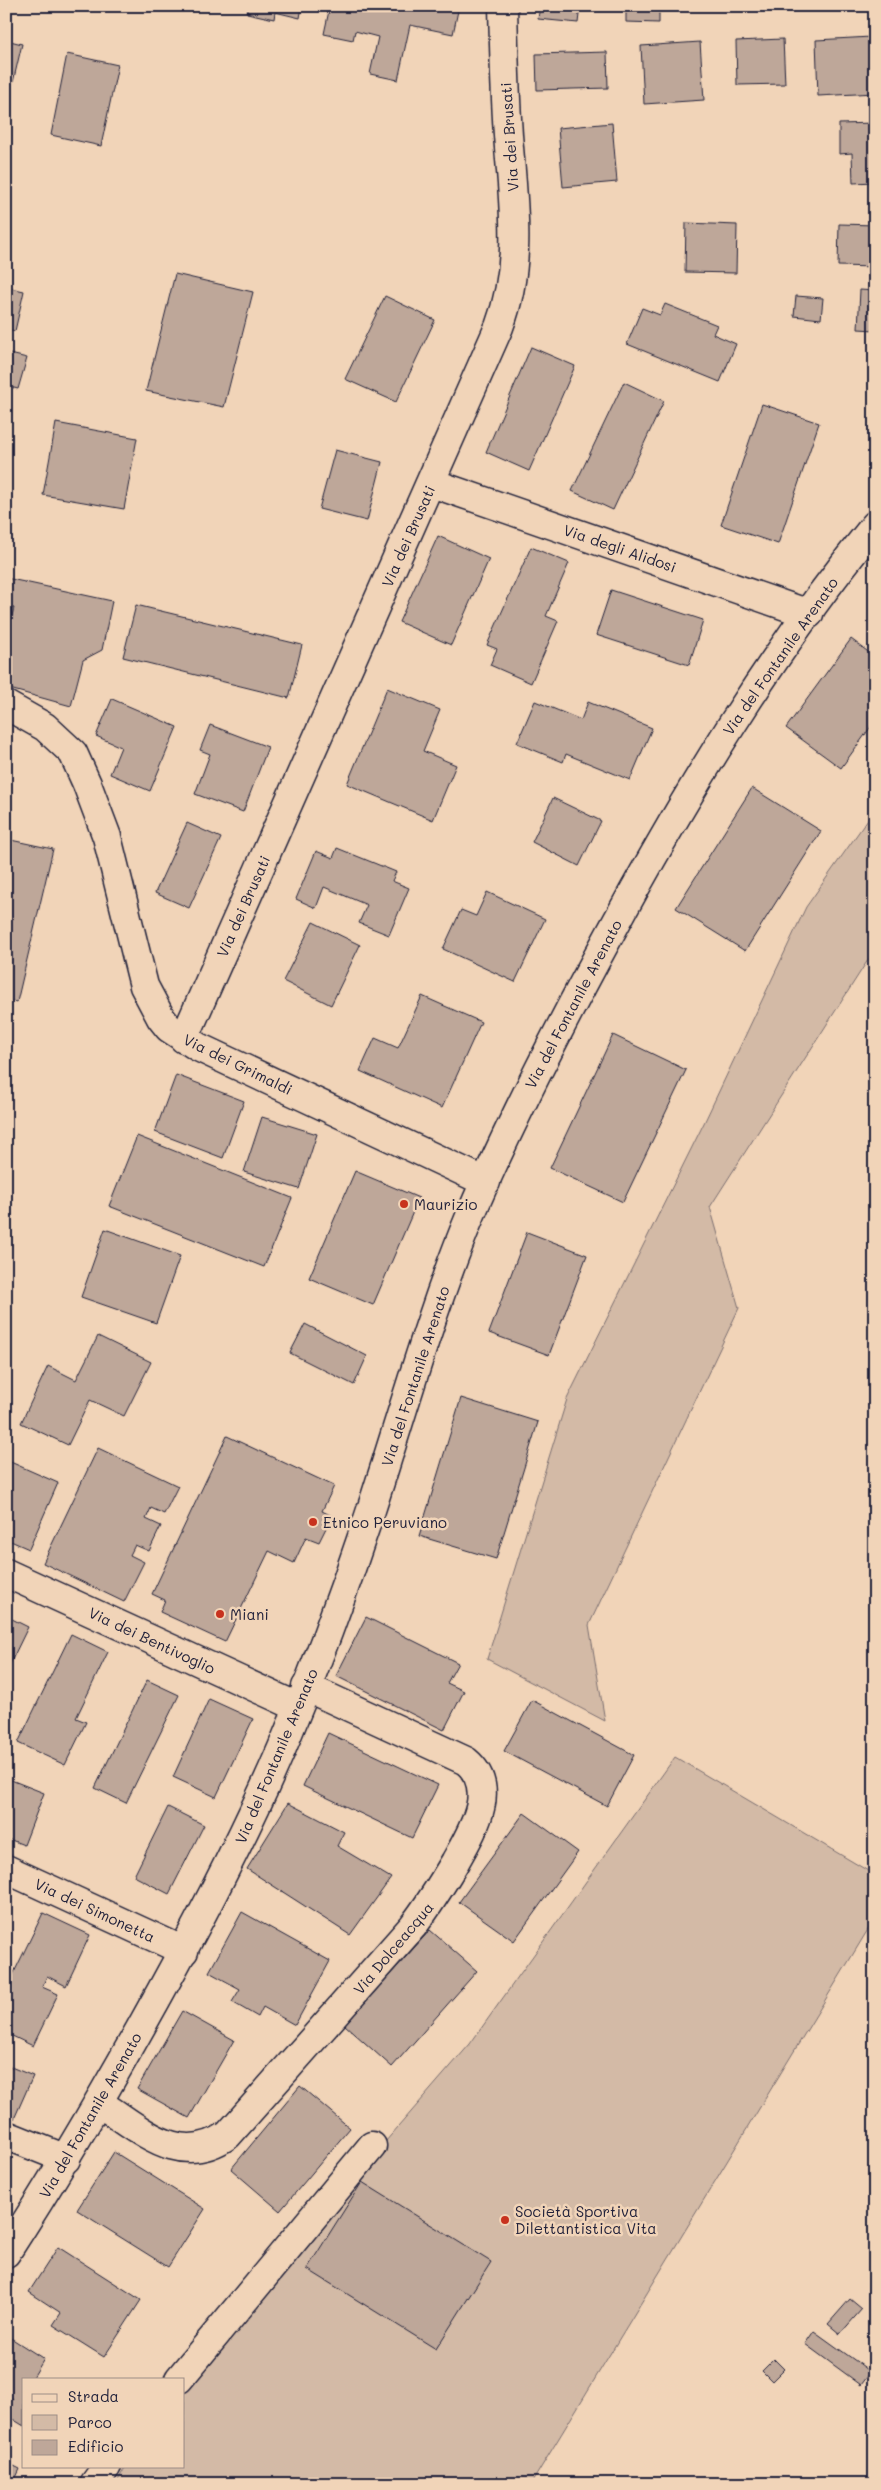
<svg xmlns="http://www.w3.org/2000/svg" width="881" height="2490" font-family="Mali,sans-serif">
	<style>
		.green { fill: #d3baa6; stroke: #7a6e70 }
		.building { fill: #bea799; stroke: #22223b }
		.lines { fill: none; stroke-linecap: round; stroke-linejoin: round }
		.minor-casing { stroke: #22223b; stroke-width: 31 }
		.minor { stroke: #f1d4b8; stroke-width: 28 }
		.poi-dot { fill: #c8321e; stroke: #f1d4b8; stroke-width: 2 }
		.labels { text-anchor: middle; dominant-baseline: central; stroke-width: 5; stroke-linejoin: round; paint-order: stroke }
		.street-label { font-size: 15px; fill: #22223b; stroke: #f1d4b8 }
		.poi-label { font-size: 15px; fill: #22223b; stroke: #f1d4b8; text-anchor: start }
	</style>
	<rect width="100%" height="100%" fill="#f1d4b8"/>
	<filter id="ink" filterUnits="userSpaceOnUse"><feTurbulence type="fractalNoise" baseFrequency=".02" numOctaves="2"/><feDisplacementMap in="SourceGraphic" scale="10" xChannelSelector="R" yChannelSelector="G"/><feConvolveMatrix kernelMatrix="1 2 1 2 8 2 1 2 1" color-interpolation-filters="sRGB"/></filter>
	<g filter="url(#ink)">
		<g class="green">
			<path d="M875,809V949L710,1207L739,1308L589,1625L605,1721L487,1659L567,1399L705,1121L806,907Z"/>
			<path d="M675,1757L875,1875V1918L531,2484H116L126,2466H184V2379L222,2330L470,2044Z"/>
		</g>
		<g class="building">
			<path d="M248,6H302L300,18L275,12L274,19L247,13Z"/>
			<path d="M330,6L409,7L459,6L453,34L410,25L398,80L370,74L378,37L355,31L353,40L324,34Z"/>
			<path d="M540,6H580L578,23L538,19Z"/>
			<path d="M626,6H659V23L626,22Z"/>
			<path d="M871,37L875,93L818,96L816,40Z"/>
			<path d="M783,39L785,84L737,85L736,41Z"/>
			<path d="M6,40L22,44L6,112Z"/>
			<path d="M700,42L704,100L644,104L641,46Z"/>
			<path d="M607,52L608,88L537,90L536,54Z"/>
			<path d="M67,54L118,65L101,146L51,135Z"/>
			<path d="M612,123L617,182L563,187L558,128Z"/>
			<path d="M875,123V182L853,183L852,153L839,154V124Z"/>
			<path d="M686,223L737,225L736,273L685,272Z"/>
			<path d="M839,224L875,225V267L838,266Z"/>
			<path d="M175,274L253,292L224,407L146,391Z"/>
			<path d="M6,287L24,291L15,331L6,329Z"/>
			<path d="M860,290L875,291V330L858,329Z"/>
			<path d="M385,296L435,320L396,402L345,379Z"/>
			<path d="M796,296L823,298L821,319L794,316Z"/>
			<path d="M665,304L717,325L713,334L736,344L720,382L627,344L642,308L660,315Z"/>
			<path d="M531,347L575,366L529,471L486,452Z"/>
			<path d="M6,353L27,358L18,389L6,386Z"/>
			<path d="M624,382L664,401L613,510L572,491Z"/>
			<path d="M762,404L819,423L778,544L721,525Z"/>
			<path d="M56,423L137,438L124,509L43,495Z"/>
			<path d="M335,450L382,462L367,521L319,509Z"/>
			<path d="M438,536L489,559L451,645L399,622Z"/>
			<path d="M531,547L569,563L546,616L558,621L531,683L490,665L497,649L487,645Z"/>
			<path d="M6,578L112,601L102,650L83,660L71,706L6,688V637L14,608L6,606Z"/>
			<path d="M611,590L703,620L689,665L596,635Z"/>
			<path d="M136,605L302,645L289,698L123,657Z"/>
			<path d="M851,639L875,657V721L841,768L786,728Z"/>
			<path d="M387,688L440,710L423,751L456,765L433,820L347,784Z"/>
			<path d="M112,699L177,727L150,791L110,774L121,747L96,736Z"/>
			<path d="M535,701L581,720L588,702L652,728L630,780L566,754L563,762L517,743Z"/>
			<path d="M210,725L268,747L243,812L195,794L210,754L200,750Z"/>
			<path d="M752,788L821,831L745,951L676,908Z"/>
			<path d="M553,798L601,821L579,866L532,842Z"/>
			<path d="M187,823L221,838L189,908L155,893Z"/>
			<path d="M6,839L53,849L17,1002L6,1000Z"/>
			<path d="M337,848L396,872L392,881L409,888L389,935L359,923L367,905L324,887L316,908L296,899L316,851L333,858Z"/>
			<path d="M487,892L545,919L515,982L443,949L461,910L476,916Z"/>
			<path d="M313,922L360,945L331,1005L283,981Z"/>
			<path d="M422,996L481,1022L442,1108L360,1071L375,1038L398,1048Z"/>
			<path d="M613,1035L686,1070L623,1202L550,1168Z"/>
			<path d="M176,1075L244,1101L223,1158L155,1132Z"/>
			<path d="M262,1117L317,1134L299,1189L244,1172Z"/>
			<path d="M137,1136L292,1198L264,1267L109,1206Z"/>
			<path d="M355,1171L419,1198L373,1305L309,1278Z"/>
			<path d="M105,1229L180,1256L156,1323L81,1297Z"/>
			<path d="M527,1232L587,1255L549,1355L489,1333Z"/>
			<path d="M305,1324L367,1356L354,1385L290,1353Z"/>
			<path d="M98,1336L151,1362L124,1416L90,1400L68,1445L21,1423L48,1366L76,1380Z"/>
			<path d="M461,1398L538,1422L496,1559L419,1536Z"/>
			<path d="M227,1436L334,1486L322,1511L332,1516L319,1542L306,1537L294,1563L269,1551L225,1642L160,1612L165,1600L152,1594Z"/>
			<path d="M98,1448L178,1486L164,1514L151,1508L146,1519L161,1526L149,1551L135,1545L130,1555L144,1562L124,1602L43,1563Z"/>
			<path d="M6,1460L58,1483L29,1549L6,1539Z"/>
			<path d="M6,1616L28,1627L7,1670H6Z"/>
			<path d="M366,1617L458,1663L447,1683L464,1691L444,1730L336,1676Z"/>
			<path d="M71,1634L108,1652L76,1718L86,1722L65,1765L18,1743Z"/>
			<path d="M147,1680L179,1695L126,1803L95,1788Z"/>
			<path d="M209,1699L253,1719L216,1797L173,1777Z"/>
			<path d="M532,1700L634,1755L607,1806L504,1751Z"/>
			<path d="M328,1733L438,1785L412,1838L303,1786Z"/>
			<path d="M6,1778L44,1793L24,1845L6,1838Z"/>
			<path d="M288,1803L344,1832L337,1846L391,1878L350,1935L247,1869Z"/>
			<path d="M168,1807L204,1825L169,1894L134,1876Z"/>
			<path d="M524,1813L578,1852L514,1941L459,1902Z"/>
			<path d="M242,1912L330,1961L295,2025L263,2007L258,2017L232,2002L240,1989L209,1972Z"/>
			<path d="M43,1913L90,1935L66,1986L47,1976L42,1987L58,1994L33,2046L6,2033V1989Z"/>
			<path d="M430,1930L477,1971L392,2067L345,2025Z"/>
			<path d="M182,2011L234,2040L189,2118L137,2089Z"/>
			<path d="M6,2065L33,2076L14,2119L6,2116Z"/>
			<path d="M300,2086L350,2128L280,2211L231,2169Z"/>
			<path d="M114,2152L205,2209L168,2267L77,2210Z"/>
			<path d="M362,2182L491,2262L436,2349L307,2269Z"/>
			<path d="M58,2247L141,2300L104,2357L53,2325L61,2313L29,2292Z"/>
			<path d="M850,2299L862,2309L840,2334L828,2324Z"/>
			<path d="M814,2331L871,2372L861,2385L805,2344Z"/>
			<path d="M6,2335L44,2359L32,2379H24V2426L6,2415V2410L13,2399L6,2395Z"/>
			<path d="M774,2359L784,2369L772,2381L762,2371Z"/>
			<path d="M6,2462L20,2469L13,2484H6Z"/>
		</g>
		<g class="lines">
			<g class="minor-casing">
				<g id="minor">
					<path d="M432,483L809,614"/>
					<path d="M6,705L45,727L73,753L87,784L107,837L144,986L161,1018L169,1028L198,1047L486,1182"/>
					<path d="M184,1039L499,327C523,264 513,200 508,135C505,92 504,49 503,6"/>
					<path d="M6,1573L298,1707"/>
					<path d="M6,1869L184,1951"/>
					<path d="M99,2103C141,2129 179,2169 228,2135L413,1926C429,1905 442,1884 455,1862C471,1833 500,1789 466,1761L306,1687"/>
					<path d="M6,2135L66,2159"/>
					<path d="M6,2253C54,2179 98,2104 141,2027C192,1936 241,1844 282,1748C314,1672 345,1589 371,1510C403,1412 431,1310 471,1214C512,1118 560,1026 610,934C687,792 772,651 875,525"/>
					<path d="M179,2379L372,2146"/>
					<path d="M94,2484L107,2466"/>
				</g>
			</g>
			<use href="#minor" class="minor"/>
		</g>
	</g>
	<g class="poi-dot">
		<circle cx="404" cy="1204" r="5"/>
		<circle cx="313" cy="1522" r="5"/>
		<circle cx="220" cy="1614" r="5"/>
		<circle cx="505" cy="2220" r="5"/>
	</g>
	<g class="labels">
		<g class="street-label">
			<text transform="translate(509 137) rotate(-94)">Via dei Brusati</text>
			<text transform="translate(408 536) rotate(-66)">Via dei Brusati</text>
			<text transform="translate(620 548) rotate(19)">Via degli Alidosi</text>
			<text transform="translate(780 656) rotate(-55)">Via del Fontanile Arenato</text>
			<text transform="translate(243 906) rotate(-66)">Via dei Brusati</text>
			<text transform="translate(573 1004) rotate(-62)">Via del Fontanile Arenato</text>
			<text transform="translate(238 1064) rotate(26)">Via dei Grimaldi</text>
			<text transform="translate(415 1376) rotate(-72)">Via del Fontanile Arenato</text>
			<text transform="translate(152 1640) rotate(25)">Via dei Bentivoglio</text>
			<text transform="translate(276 1756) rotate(-67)">Via del Fontanile Arenato</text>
			<text transform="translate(95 1910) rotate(25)">Via dei Simonetta</text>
			<text transform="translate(393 1948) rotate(-50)">Via Dolceacqua</text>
			<text transform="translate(90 2115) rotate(-60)">Via del Fontanile Arenato</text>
		</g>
		<g class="poi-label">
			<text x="414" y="1204">Maurizio</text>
			<text x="323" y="1522">Etnico Peruviano</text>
			<text x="230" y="1614">Miani</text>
			<text x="515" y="2211">Società Sportiva<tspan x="515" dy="17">Dilettantistica Vita</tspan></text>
		</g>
	</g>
	<rect width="881" height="2490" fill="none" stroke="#f1d4b8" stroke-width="25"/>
	<rect x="12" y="12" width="856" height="2465" fill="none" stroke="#22223b" stroke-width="2" filter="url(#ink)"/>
	<rect x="22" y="2378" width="162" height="90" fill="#f1d4b8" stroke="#9e8d86"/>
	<rect x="32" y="2394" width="25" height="8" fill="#f1d4b8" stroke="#9e8d86"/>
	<text x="68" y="2402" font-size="15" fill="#22223b">Strada</text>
	<rect x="32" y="2415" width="25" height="15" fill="#d3baa6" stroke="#9e8d86"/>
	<text x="68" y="2428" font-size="15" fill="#22223b">Parco</text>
	<rect x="32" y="2440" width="25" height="15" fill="#bea799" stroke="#9e8d86"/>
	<text x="68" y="2452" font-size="15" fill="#22223b">Edificio</text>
</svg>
